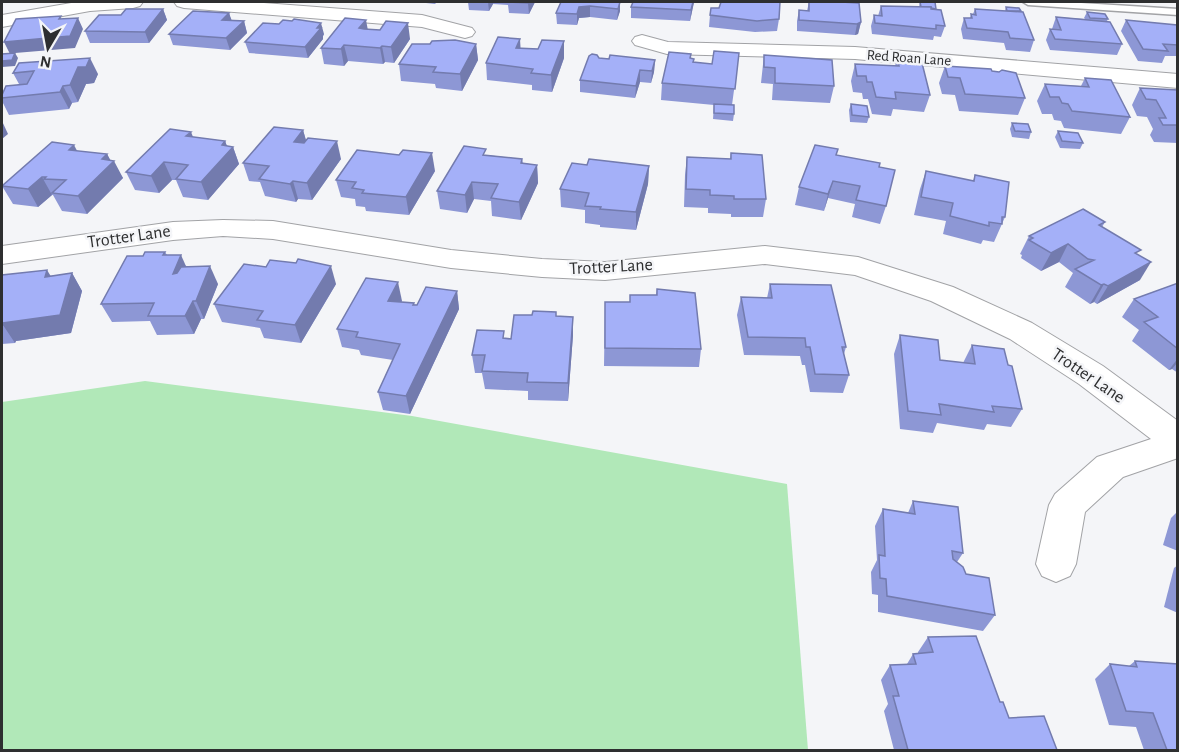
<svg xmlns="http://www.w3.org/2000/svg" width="1179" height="752" font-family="'Alegreya Sans',sans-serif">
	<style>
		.green { fill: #b1e8b8 }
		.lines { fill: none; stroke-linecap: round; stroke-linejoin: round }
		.service-casing { stroke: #a2a3a6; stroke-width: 3 }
		.minor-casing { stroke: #a2a3a6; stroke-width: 2 }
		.service { fill: #fff; fill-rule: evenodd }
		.minor { fill: #fff; fill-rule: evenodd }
		.wall { fill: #8d97d5 }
		.shaded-wall { fill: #737bae }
		.building { fill: #a4b0f8; stroke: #737bae; stroke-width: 1.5 }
		.labels { text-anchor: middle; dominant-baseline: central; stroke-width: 5; stroke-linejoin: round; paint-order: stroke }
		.far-street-label { font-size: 15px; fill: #2e2f30; stroke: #f4f5f8 }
		.street-label { font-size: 18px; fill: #2e2f30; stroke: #f4f5f8 }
	</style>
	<rect width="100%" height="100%" fill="#f4f5f8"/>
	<path class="green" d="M145,381L412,416L787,484L808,750H2V402Z"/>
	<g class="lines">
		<g class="service-casing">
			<path id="service" d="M1023,2H1065L1178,9V15L1028,5Z"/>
		</g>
		<g class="minor-casing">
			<g id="minor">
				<path d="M77,2H143L140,6L133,8L90,11L2,27V15Z"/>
				<path d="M174,2H252L422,15L472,28L475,32L472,36L465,38L422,27L184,8L177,6Z"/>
				<path d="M642,35L668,42L855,47L1178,74V88L855,59L667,54L635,45L632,41L635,37Z"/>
				<path d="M223,220L273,221L451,250L542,259L605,262L765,246L858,257L953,287L1032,323L1103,366L1178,421V458L1123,477L1085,512L1076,564L1070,576L1056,582L1042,576L1036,564L1049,505L1055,494L1097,457L1151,439L1079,384L1010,339L931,301L855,275L765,264L605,280L542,277L451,268L273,239L223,236L173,240L2,264V246L173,222Z"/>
			</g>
		</g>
		<use href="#service" class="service"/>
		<use href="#minor" class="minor"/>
	</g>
	<g class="wall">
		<path d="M363,2H384L382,3Z"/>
		<path d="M417,2H437L435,4Z"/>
		<path d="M468,2H535L529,14L509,13L508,5L493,4L489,11L469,10Z"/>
		<path d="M561,2H620V11L617,20L590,17L579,18L577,25L557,24L556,13Z"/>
		<path d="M694,2L690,21L631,18V7Z"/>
		<path d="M809,2H841L861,22L858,34L855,35L797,31V21L799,10L807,11Z"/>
		<path d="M920,2L936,10L945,26L941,37L934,36L933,40L872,34L871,26L874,15L878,16L881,6L919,7Z"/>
		<path d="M1006,7L1034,40L1030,52L1006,50L1004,43L963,39L961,29L964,18H970L971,14H973L975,9L1005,11Z"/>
		<path d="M163,9L167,20L149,43H90L85,31L121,15Z"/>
		<path d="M1087,12L1108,19L1107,21L1122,44L1117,55L1050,50L1046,40L1050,29H1052L1056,17L1085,19L1084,18Z"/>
		<path d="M229,13L231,20L244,21L247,33L230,50L173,45L169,34Z"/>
		<path d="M710,15L779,19L777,31L755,32L709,27Z"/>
		<path d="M1126,20L1177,25L1178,56H1165L1162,63L1138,61L1121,31Z"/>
		<path d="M279,24L324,34L323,36V39L308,58L249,53L245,42Z"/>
		<path d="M368,29L410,39L394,63L385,62L383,64L348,61L344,66L324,64L321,48Z"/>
		<path d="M564,41V58L552,92L532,90V85L487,80L486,63L521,48L538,49Z"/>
		<path d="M430,44H476L478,60L462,91L436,88L435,84L401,81L399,64Z"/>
		<path d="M739,53L732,105L734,114L733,121L713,119L714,105L661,100L662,83L690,58L693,62L712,64Z"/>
		<path d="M764,55L834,86L830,103L772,100L773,84L761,83Z"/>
		<path d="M599,58L655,60L654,72L651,83L640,82L635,98L580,92V80Z"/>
		<path d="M897,58L930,95L924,112L893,109L891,116L872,114L868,99H863L862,93L853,92L851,81L855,64L895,66Z"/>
		<path d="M19,63L98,74L94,83L86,84L78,102L72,103L69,109L9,115L2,101V95L19,84L13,73Z"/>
		<path d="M945,66L999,72L1025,98L1018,115L959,111L955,95L942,94L939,83Z"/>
		<path d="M1085,78L1130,117L1121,134L1064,128L1061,121L1054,120L1052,114H1042L1037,101L1045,84L1081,86Z"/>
		<path d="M1140,88L1178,90V143L1154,142L1150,135L1153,129L1147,117L1137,116L1132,105Z"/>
		<path d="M851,104L869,117L867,123L850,122L849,110Z"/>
		<path d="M1012,123L1031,132L1029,139L1012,137L1010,129Z"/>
		<path d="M303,130L306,141L341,159L312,200L298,199L296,202L265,196L260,182L249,181L243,163Z"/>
		<path d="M1058,131L1083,143L1080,149L1060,148L1055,137Z"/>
		<path d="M193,137L225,141L227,146L233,147L239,164L208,200L183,197L176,180H172L159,193L135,190L126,172Z"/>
		<path d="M77,151L107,154L110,160L123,178L87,214L62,211L53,195H52L38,207L13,204L2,186Z"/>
		<path d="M731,153L766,199L763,217H731V214L708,213V208L684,207L685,175L687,157L730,159Z"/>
		<path d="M487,155L522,159L523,163L537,165L538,183L521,220L492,216L491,201L474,199L467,213L440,209L437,191Z"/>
		<path d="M837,155L879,167L886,206L880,224L852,217L855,204L828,198L824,211L795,205L799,187Z"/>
		<path d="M587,165L649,166L648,184L636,230L600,227V225L585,223V210L561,207L560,189Z"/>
		<path d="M435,171L409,215L366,211L365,207L356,206L355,199L341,197L336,180Z"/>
		<path d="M926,171L973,181L975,175L1005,217L994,242L983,240L981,244L943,234L946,221L914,215L920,189Z"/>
		<path d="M1105,222L1102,227L1138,255L1140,280L1097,304L1094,302L1090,304L1065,287L1073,273L1059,262L1041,271L1021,258L1022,255L1020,254L1029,236Z"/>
		<path d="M165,252L167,255L218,284L204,319H201L194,334L157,335L150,321L112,322L101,304L143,256Z"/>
		<path d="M72,273L82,291L71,333L16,341L15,343L2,344V275L50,276Z"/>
		<path d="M1178,283V373L1172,369L1169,370L1132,341L1139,330L1122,317L1134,299Z"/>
		<path d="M336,284L301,343L264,338L260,328L222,322L214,304Z"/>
		<path d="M770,284L846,347L844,354L849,375L843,393L810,392L805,365H802L800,356L744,355L737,315L741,297L767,298Z"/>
		<path d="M657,289L701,349L699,367L604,366L605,302H629L656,295Z"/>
		<path d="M457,291L459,309L410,414L383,410L378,392L393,360L361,355L359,350L342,347L337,329L402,301L401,302L417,305Z"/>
		<path d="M556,316L573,317V335L568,401L528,400V391L485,389L482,373H475L472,355L505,338L511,339Z"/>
		<path d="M900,335L940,360L963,363L972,345L1008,365L1022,409L1011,427L987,424L984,430L937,423L933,433L900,429L894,354Z"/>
		<path d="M913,501L963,553L957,562L995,615L983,631L878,612V595L872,594L871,572L877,560L875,526L883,509L908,513Z"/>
		<path d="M1178,511V551L1163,545L1171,518Z"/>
		<path d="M1178,565V613L1164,607L1174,568Z"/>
		<path d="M928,637L1000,702L1009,718L1057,750H894L884,711L888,704L881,680L890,665L907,664L913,654L918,653V652Z"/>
		<path d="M1135,661L1178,750H1144L1136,727L1109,725L1095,679L1110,664L1129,666Z"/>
	</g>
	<g class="shaded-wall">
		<path d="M488,2H493V4L489,11Z"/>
		<path d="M529,2H535L529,14L528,3Z"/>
		<path d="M620,2V11L617,20L618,9Z"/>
		<path d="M693,2H694L690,21L691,10Z"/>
		<path d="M590,6V17L579,18L577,25V14L579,7Z"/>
		<path d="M163,9L167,20L149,43L145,32Z"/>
		<path d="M229,13L233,24L222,20Z"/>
		<path d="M78,18L83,29L75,48L15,53L18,58L15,66L2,67V61L10,54L4,42Z"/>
		<path d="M366,20L369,36L359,28Z"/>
		<path d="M244,21L247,33L230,50L226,38Z"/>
		<path d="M861,22L858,34L855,35L857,24Z"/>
		<path d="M321,23L324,34L323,36V39L308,58L305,47Z"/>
		<path d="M408,23L410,39L394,63L391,47Z"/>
		<path d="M520,39L521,55L516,48Z"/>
		<path d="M564,41V58L552,92L551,75Z"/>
		<path d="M476,44L478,60L462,91L460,74Z"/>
		<path d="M344,45L348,61L344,66L341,49Z"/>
		<path d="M382,46L385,62L383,64L380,48Z"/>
		<path d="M90,58L98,74L94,83L86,84L78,102L70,85L78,67Z"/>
		<path d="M655,60L654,72L651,83L652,71Z"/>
		<path d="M640,70V82L635,98L636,86Z"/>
		<path d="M63,86L72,103L69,109L60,92Z"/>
		<path d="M2,121L8,134L2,139Z"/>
		<path d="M303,130L308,147L294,142Z"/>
		<path d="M191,132L198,149L186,136Z"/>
		<path d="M225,141L229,152L233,147L239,164L208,200L201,182L222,145Z"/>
		<path d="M337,141L341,159L312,200L307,183Z"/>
		<path d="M74,145L83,162L69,150Z"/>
		<path d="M432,153L435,171L409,215L406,197Z"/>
		<path d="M107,154L112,163L114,161L123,178L87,214L78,196L102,159Z"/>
		<path d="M164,162L172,180L159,193L151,176Z"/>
		<path d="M537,165L538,183L521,220L519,202Z"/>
		<path d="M649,166L648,184L636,230V212Z"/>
		<path d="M42,177L52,195L38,207L28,189Z"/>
		<path d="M293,181L298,199L296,202L290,184Z"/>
		<path d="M833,181L828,198L824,211L828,194Z"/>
		<path d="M472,182L474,199L467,213L465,195Z"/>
		<path d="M1068,244L1059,262L1041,271L1051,253Z"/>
		<path d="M181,255L189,273L173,274Z"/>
		<path d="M1151,262L1140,280L1097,304L1108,286Z"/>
		<path d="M210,266L218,284L204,319L196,301Z"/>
		<path d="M331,266L336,284L301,343L295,325Z"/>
		<path d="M47,270L58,288L45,277Z"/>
		<path d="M72,273L82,291L71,333L16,341L15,343L3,325V323Z"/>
		<path d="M398,282L402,301L392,319L388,301Z"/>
		<path d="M1104,284L1094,302L1090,304L1101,285Z"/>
		<path d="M457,291L459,309L410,414L406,396Z"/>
		<path d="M193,301L201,319L194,334L185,316Z"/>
		<path d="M573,317V335L568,401V383Z"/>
		<path d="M1178,358V362L1172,369L1169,370Z"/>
	</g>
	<g class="building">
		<path d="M508,2H529L528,3Z"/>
		<path d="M561,2H620L618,9L590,6L579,7L577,14L556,13Z"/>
		<path d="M633,2H693L691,10L631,7Z"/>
		<path d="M721,2H780L779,19L757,21L710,15L711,8H719Z"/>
		<path d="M809,2H841L859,3L861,22L857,24L799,20V10L809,11Z"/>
		<path d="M920,2H935L936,9L931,8V7H921Z"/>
		<path d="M881,6L931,7V9L941,10L945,26L936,25V29L875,23L874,15L882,16Z"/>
		<path d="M1006,7L1019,8L1021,11H1007Z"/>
		<path d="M126,9H163L145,32L85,31L99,15H121Z"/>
		<path d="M975,9L1023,12L1034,40L1010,38L1008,32L967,28L964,18H972L971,14L976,15Z"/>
		<path d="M193,11L229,13L222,20L244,21L226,38L169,34Z"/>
		<path d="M1087,12L1105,14L1108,19L1090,18Z"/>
		<path d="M61,16L59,19L78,18L70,36L4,42L16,19Z"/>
		<path d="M1056,17L1110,22L1122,44L1055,39L1050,29L1061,30Z"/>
		<path d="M345,18L366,20L359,28L364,29L380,30L386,21L408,23L391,47L382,46L380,48L344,45L341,49L321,48Z"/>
		<path d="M294,19L321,23L317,28H321L305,47L245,42L263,23L279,24L283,20L292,21Z"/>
		<path d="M1126,20L1177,25L1178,45L1163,44L1168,51L1143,49Z"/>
		<path d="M498,37L520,39L516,48L538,49L542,40L564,41L551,75L531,73L533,69L486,63Z"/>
		<path d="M455,40L476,44L460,74L433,72L436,67L399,64L412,44H430L432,41Z"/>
		<path d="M714,51L739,53L735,89L662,83L669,52L691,54L690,58L694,59L693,62L712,64Z"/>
		<path d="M15,53L12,60L2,61V54Z"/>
		<path d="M592,54L597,55L599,58L609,59L610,55L655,60L652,71L640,70L636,86L580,80L589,56Z"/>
		<path d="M764,55L832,60L834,86L775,83V68L764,67Z"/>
		<path d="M90,58L86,67H78L70,85L63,86L60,92L2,98V95L6,86L27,84L34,71L13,73L19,63Z"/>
		<path d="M897,58L921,59L930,95L895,92L896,99L876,97L872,82H867L866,76H857L855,64L899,66Z"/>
		<path d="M945,66L991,69L992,71L999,72L1002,70L1016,73L1025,98L965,94L960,78L948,77Z"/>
		<path d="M1085,78L1111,80L1130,117L1072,111L1068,104L1062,103L1059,97H1050L1045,84L1089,87Z"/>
		<path d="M1140,88L1178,90V125H1163L1159,118H1166L1156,100L1146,99Z"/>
		<path d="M714,104L734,105V114L714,113Z"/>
		<path d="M851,104L867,106L869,117L852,115Z"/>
		<path d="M1012,123L1028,124L1031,132L1015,131Z"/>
		<path d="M274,127L303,130L294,142L304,143L308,138L337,141L307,183L293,181L290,184L259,179L269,166L243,163Z"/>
		<path d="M170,129L191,132L186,136L225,141L222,145L233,147L201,182L176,179L188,165L174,163L164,162L151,176L126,172Z"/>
		<path d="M1058,131L1078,133L1083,143L1062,141Z"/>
		<path d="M52,142L74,145L69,150L107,154L102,159L114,161L78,196L52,193L66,180L44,179L46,177H42L28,189L2,186Z"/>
		<path d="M815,145L838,149L836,155L880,163L879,167L895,170L886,206L856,200L860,186L833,181L828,194L799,187Z"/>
		<path d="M464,146L486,149L483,155L522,159L521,163L537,165L519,202L491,198L498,184L472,182L465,195L437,191Z"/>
		<path d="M357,150L399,155L403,150L432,153L406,197L362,193L364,190L352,188L356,182L336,180Z"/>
		<path d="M731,153L762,155L766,199H734V196L710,195V190L686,189L687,157L731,159Z"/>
		<path d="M589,159L649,166L636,212L600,209L601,207L585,206L589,193L560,189L572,163L587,165Z"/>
		<path d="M926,171L974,181L975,175L1009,182L1005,217H1002V224L989,222V226L950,216L953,203L921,197Z"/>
		<path d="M1083,209L1105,222L1099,225L1141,250L1135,253L1151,262L1108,286L1104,284L1101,285L1075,269L1094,260L1088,259L1068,244L1051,253L1029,240L1033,238L1029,236Z"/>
		<path d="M145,252H165L163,255H181L173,274L177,273L181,267L210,266L196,301H193L185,316H148L154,303L101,304L127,256H143Z"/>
		<path d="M298,259L331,266L295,325L257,320L263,311L214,304L244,264L266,267L270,260L296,263Z"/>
		<path d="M47,270L45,277L72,273L60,315L3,323V325H2V275Z"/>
		<path d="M366,278L398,282L388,301L414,303L413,305H417L426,287L457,291L406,396L378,392L400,344L356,337L358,332L337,329Z"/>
		<path d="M1178,283V349L1144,322L1158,317L1134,299Z"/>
		<path d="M770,284L831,285L846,347H842L849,375L815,374L810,347H806L805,338L748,337L741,297L772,298Z"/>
		<path d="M657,289L695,293L701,349L605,348V302H630V295H657Z"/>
		<path d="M533,311L556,312V316L573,317L568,383L527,382L528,373L482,371L485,355H472L477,330L504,331L503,338L511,339L514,315H532Z"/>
		<path d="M900,335L938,340L940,360L975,364L972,345L1004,349L1008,365L1012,366L1022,409L992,406L994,412L939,404L941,415L908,411Z"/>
		<path d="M913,501L958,507L963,553L952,551L953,559L963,567L966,574L989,578L995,615L887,596L886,579L880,578L879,555L885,556L883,509L915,514Z"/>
		<path d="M976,636L1000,702H1003L1009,718L1044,716L1057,750H908L893,696H899L890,665L916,664L913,654L933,652L928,637Z"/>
		<path d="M1135,661L1178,664V750H1167L1153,713L1126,711L1110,664L1137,667Z"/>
	</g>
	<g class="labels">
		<g class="far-street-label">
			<text transform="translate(909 58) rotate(4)">Red Roan Lane</text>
		</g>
		<g class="street-label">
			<text transform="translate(129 237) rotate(-8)">Trotter Lane</text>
			<text transform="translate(611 267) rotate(-3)">Trotter Lane</text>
			<text transform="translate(1088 376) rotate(34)">Trotter Lane</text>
		</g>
	</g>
	<rect width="1179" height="752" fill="none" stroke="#2e2f30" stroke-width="6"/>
	<g transform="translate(48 48) rotate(190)" stroke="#f4f5f8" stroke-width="4.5" paint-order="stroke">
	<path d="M0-4.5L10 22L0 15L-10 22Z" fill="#2e2f30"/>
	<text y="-9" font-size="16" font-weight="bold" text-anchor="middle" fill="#2e2f30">N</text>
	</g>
</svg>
